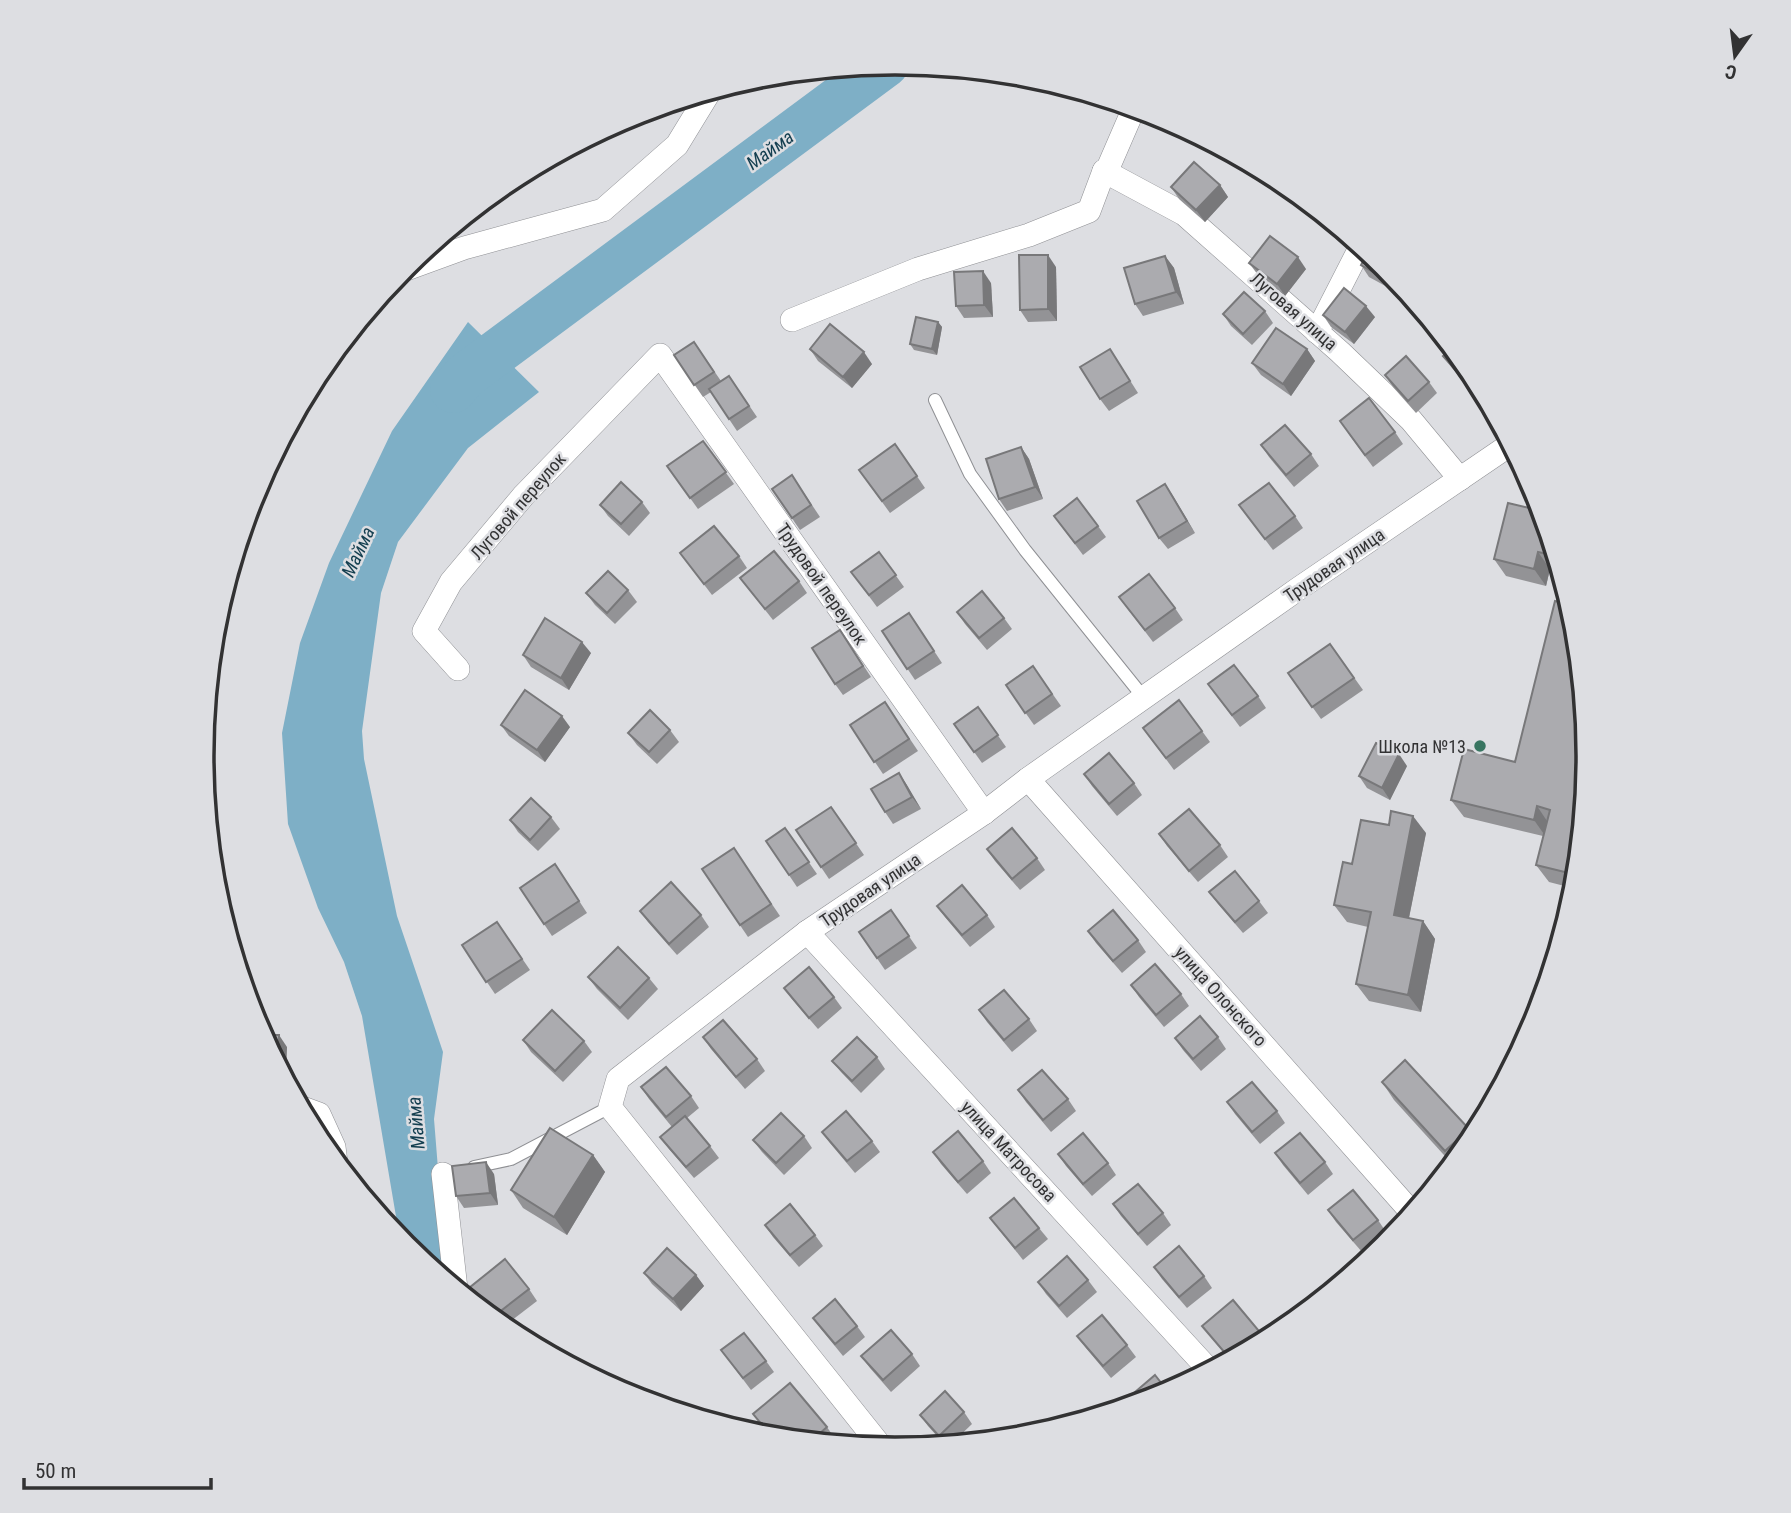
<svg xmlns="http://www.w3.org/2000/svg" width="1791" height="1513" font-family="'Roboto Condensed',sans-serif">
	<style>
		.water { fill: #7eafc6 }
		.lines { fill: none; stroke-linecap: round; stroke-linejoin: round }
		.river { stroke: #7eafc6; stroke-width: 46 }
		.service-casing { stroke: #8f9094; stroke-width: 14 }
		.minor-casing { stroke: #8f9094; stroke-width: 24 }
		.service { stroke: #fff; stroke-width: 12 }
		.minor { stroke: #fff; stroke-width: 23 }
		.wall { fill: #939396 }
		.shaded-wall { fill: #78787a }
		.building { fill: #ababaf; stroke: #78787a; stroke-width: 2 }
		.poi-dot { fill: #387561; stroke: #dddee2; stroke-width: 2.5 }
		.labels { text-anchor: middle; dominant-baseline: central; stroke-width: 5; stroke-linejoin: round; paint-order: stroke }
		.street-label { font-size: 18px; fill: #323233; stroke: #dddee2 }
		.poi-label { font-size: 18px; fill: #323233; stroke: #dddee2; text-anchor: end }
		.water-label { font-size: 19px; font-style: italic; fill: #133e4f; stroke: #dddee2 }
		.rim { fill: none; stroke: #323233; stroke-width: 3.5 }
	</style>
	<rect width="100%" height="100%" fill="#dddee2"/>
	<path class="water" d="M468,322L539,392L468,448L398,542L381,593L362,731L364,759L397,916L443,1052L434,1119L447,1281L400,1240L362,1016L344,962L318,908L288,824L282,733L300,643L329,563L392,431Z"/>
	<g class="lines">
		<path class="river" d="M453,390L465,376L886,64"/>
		<g class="service-casing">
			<g id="service">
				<path d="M935,400L970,474L1025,550L1144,698"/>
				<path d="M474,1167L511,1159L610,1107"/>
			</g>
		</g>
		<g class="minor-casing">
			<g id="minor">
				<path d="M1104,171L1184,214L1340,352L1411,420L1460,479"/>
				<path d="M401,271L464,248L603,210L677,145L710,91"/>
				<path d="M792,320L918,269L1029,235L1089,211L1104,171L1108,168L1134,108"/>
				<path d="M1317,332L1361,246"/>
				<path d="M458,669L424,631L451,582L524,495L660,355L984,813"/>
				<path d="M1028,779L1413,1214"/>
				<path d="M807,932L1210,1371"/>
				<path d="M300,1107L319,1114L334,1147L336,1163"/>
				<path d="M443,1174L456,1289"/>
				<path d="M883,1449L610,1107L618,1079L807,932L984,813L1028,779L1298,589L1511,444"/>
			</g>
		</g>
		<use href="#service" class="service"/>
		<use href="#minor" class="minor"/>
	</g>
	<g class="wall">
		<path d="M646,111L642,121L630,116Z"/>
		<path d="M1220,185L1228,197L1205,222L1179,199L1171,187Z"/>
		<path d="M1298,194L1335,224L1333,226L1306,206Z"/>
		<path d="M1165,256L1174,268L1184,304L1143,316L1135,304Z"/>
		<path d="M1249,263L1306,269L1285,296L1258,275Z"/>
		<path d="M1361,265L1386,266L1400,294L1369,277Z"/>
		<path d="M1056,267L1057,321L1028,322L1020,310Z"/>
		<path d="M991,283L993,317L964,318L956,306Z"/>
		<path d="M1265,311L1273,323L1252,345L1231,326L1223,314Z"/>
		<path d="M1323,315L1375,317L1354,344L1331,327Z"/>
		<path d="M938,322L942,327L937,355L914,350L910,344Z"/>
		<path d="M694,342L721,381L729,376L757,417L737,431L711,392L703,397L674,355Z"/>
		<path d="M810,349L872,364L852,388L818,361Z"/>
		<path d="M1110,349L1138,393L1109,411L1100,399Z"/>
		<path d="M1307,349L1315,361L1291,396L1261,375L1252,363Z"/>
		<path d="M1443,356L1472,372L1483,391L1477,396L1452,368Z"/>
		<path d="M1385,375L1429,382L1437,393L1416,413L1393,387Z"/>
		<path d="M1395,432L1403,444L1373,467L1348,433Z"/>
		<path d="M703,441L734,484L698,509L667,466Z"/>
		<path d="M895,444L925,488L890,513L859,470Z"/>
		<path d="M1261,445L1311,454L1319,466L1294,487L1269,457Z"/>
		<path d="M1021,447L1029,459L1043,499L1007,511L999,499Z"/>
		<path d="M792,475L820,517L800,530L772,489Z"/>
		<path d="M1165,484L1195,533L1168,549L1159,538Z"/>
		<path d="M642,502L650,513L629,536L608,516L600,505Z"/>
		<path d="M1540,503L1561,572L1550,569L1546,586L1506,576L1494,559L1538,510Z"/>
		<path d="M1239,505L1295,516L1303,528L1273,550Z"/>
		<path d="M1098,526L1106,537L1083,555L1062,527Z"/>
		<path d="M879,552L904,587L877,607L851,572Z"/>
		<path d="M680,553L739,556L747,568L712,595Z"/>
		<path d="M740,578L799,581L807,593L773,620Z"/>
		<path d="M628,590L637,602L615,624L595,605L586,593Z"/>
		<path d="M1119,597L1175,608L1183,620L1153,642Z"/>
		<path d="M957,612L1004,618L1012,629L987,650L965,624Z"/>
		<path d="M909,613L942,663L915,680L882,631Z"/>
		<path d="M840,630L871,677L843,695L835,684Z"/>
		<path d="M1330,644L1363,690L1321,719L1288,673Z"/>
		<path d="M591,653L569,690L531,667L523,655Z"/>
		<path d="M1033,666L1061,706L1034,725L1006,685Z"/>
		<path d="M1208,684L1258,696L1266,708L1240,727Z"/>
		<path d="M885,702L918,751L883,774L850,725Z"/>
		<path d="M978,707L1006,747L982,763L954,724Z"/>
		<path d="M501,725L570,727L545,762L509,736Z"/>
		<path d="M1143,728L1202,731L1210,742L1174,770Z"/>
		<path d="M670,730L679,742L657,764L637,745L628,733Z"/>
		<path d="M1589,757L1576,889L1549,882L1536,865L1543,836L1464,817L1451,800L1515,762Z"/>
		<path d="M1407,766L1390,800L1367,788L1359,776Z"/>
		<path d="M899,773L921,809L893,824L885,812Z"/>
		<path d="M1084,774L1134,783L1142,795L1117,816L1092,786Z"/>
		<path d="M831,807L864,855L829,879L796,830Z"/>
		<path d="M551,817L560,829L538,851L518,832L510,820Z"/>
		<path d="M785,828L817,874L797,887L766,841Z"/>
		<path d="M1426,833L1409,918L1423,921L1435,939L1421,1012L1369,1001L1356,984L1368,927L1347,922L1334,905L1352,864Z"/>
		<path d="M1159,834L1220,845L1228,857L1198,882L1167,846Z"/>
		<path d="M734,848L780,916L748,937L702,869Z"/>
		<path d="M987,849L1037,858L1045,870L1020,890L995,861Z"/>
		<path d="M555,864L587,913L552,936L520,888Z"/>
		<path d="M1209,892L1259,901L1268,913L1243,933L1218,904Z"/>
		<path d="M937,906L987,915L995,927L970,947L945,917Z"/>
		<path d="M891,910L917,948L885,970L859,932Z"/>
		<path d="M640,911L701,915L709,927L677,955L648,922Z"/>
		<path d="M497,922L530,970L495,994L462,945Z"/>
		<path d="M1088,931L1138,940L1146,952L1122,973L1096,943Z"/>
		<path d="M588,977L649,978L658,989L628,1020L597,989Z"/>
		<path d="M1131,985L1181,994L1189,1006L1164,1027L1139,997Z"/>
		<path d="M784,988L834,997L842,1008L818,1029L792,999Z"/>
		<path d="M979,1010L1029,1019L1037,1031L1012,1052L987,1022Z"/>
		<path d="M703,1037L757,1059L765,1071L745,1089L711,1049Z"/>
		<path d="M1218,1037L1226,1049L1201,1071L1183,1050L1175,1038Z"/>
		<path d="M523,1040L584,1041L592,1052L563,1082L531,1052Z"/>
		<path d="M877,1057L885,1069L861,1093L841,1072L832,1061Z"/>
		<path d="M1382,1082L1469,1129L1474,1137L1453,1165L1394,1100Z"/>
		<path d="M641,1087L691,1096L699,1108L687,1118L710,1146L719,1158L694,1178L669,1149L660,1137L672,1127L649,1099Z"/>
		<path d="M1018,1090L1068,1099L1076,1111L1051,1132L1026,1102Z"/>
		<path d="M1227,1102L1277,1111L1285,1123L1260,1144L1235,1114Z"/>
		<path d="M822,1132L872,1141L880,1152L855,1173L830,1143Z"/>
		<path d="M804,1136L812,1148L784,1175L762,1152L753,1140Z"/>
		<path d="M933,1152L983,1161L991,1173L967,1194L941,1164Z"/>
		<path d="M1275,1153L1325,1162L1333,1174L1308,1195L1283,1165Z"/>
		<path d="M1058,1154L1108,1163L1116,1175L1092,1196L1066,1166Z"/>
		<path d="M593,1155L605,1172L567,1235L523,1208L511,1190Z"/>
		<path d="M494,1174L498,1205L464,1208L456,1196Z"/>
		<path d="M1113,1204L1163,1213L1171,1225L1147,1246L1121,1216Z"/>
		<path d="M1328,1210L1378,1220L1386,1232L1362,1252L1336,1222Z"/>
		<path d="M990,1218L1039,1228L1048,1239L1023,1260Z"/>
		<path d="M765,1225L815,1235L823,1246L799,1267L773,1237Z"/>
		<path d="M1154,1267L1204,1276L1212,1288L1187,1308L1162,1279Z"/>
		<path d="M644,1273L696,1275L704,1286L681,1311L652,1284Z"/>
		<path d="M1088,1280L1097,1292L1067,1318L1046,1294L1038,1282Z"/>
		<path d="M469,1288L529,1289L537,1301L503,1327L493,1319Z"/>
		<path d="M813,1318L857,1326L865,1337L843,1356L821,1329Z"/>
		<path d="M1202,1326L1264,1337L1267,1341L1230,1360Z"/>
		<path d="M1077,1336L1127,1345L1136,1357L1111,1378L1086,1348Z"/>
		<path d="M721,1350L766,1361L774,1372L751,1390Z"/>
		<path d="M912,1354L920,1366L891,1392L870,1368L861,1356Z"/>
		<path d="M964,1412L972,1424L950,1445H945L928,1426L920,1415Z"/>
		<path d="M753,1414L827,1427L835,1439L830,1444L771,1438Z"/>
	</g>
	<g class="shaded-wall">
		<path d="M646,111L642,121L637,114Z"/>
		<path d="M1220,185L1228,197L1205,222L1196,210Z"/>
		<path d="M1048,255L1056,267L1057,321L1048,309Z"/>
		<path d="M1165,256L1174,268L1184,304L1176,292Z"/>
		<path d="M1298,257L1306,269L1285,296L1277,284Z"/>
		<path d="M983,271L991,283L993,317L984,305Z"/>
		<path d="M1395,277L1403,287L1400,294L1391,282Z"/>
		<path d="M1366,306L1375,317L1354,344L1345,332Z"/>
		<path d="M938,322L942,327L937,355L932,349Z"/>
		<path d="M1307,349L1315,361L1291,396L1283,384Z"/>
		<path d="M864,352L872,364L852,388L843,377Z"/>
		<path d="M1021,447L1029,459L1043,499L1035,487Z"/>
		<path d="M1165,484L1173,496L1195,533L1187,521Z"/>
		<path d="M1538,552L1550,569L1546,586L1534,569Z"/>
		<path d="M582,642L591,653L569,690L561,678Z"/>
		<path d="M206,715L214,727L203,762L202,756Z"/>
		<path d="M562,716L570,727L545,762L537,750Z"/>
		<path d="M1399,754L1407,766L1390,800L1382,788Z"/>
		<path d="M899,773L907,785L921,809L912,797Z"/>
		<path d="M1537,806L1549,824L1546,837L1534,820Z"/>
		<path d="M1413,816L1426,833L1406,932L1394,915Z"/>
		<path d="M1423,921L1435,939L1421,1012L1408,995Z"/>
		<path d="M279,1035L287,1047L286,1080L278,1065Z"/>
		<path d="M593,1155L605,1172L567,1235L554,1217Z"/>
		<path d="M486,1162L494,1174L498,1205L490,1193Z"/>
		<path d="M696,1275L704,1286L681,1311L673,1299Z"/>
	</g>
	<g class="building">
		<path d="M1194,162L1220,185L1196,210L1171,187Z"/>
		<path d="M1270,236L1298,257L1277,284L1249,263Z"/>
		<path d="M1368,252L1386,266L1395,277L1391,282L1361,265Z"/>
		<path d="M1019,255H1048V309L1020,310Z"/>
		<path d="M1165,256L1176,292L1135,304L1124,268Z"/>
		<path d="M983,271L984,305L956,306L954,272Z"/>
		<path d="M1344,288L1366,306L1345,332L1323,315Z"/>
		<path d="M1244,292L1265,311L1243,334L1223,314Z"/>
		<path d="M916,317L938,322L932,349L910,344Z"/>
		<path d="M830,324L864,352L843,377L810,349Z"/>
		<path d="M1276,328L1307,349L1283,384L1252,363Z"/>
		<path d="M694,342L714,372L694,385L674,355Z"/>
		<path d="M1453,348L1472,372L1476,378L1469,385L1443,356Z"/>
		<path d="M1110,349L1130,381L1100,399L1080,367Z"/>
		<path d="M1406,356L1429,382L1408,401L1385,375Z"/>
		<path d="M729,376L749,406L729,419L709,389Z"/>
		<path d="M1369,398L1395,432L1365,455L1340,421Z"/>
		<path d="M1285,425L1311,454L1286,475L1261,445Z"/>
		<path d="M703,441L726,472L690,498L667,466Z"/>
		<path d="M895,444L917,476L882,501L859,470Z"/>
		<path d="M1021,447L1035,487L999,499L986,459Z"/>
		<path d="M792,475L811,505L792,518L772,489Z"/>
		<path d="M621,482L642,502L621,524L600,505Z"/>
		<path d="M1269,483L1295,516L1265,539L1239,505Z"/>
		<path d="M1165,484L1187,521L1159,538L1137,501Z"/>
		<path d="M1077,498L1098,526L1075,543L1054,516Z"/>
		<path d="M1508,503L1538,510L1540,503L1556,556L1538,552L1534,569L1494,559Z"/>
		<path d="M714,526L739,556L704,584L680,553Z"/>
		<path d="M774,551L799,581L765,609L740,578Z"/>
		<path d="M879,552L896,575L869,595L851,572Z"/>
		<path d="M608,571L628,590L607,613L586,593Z"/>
		<path d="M1149,574L1175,608L1145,630L1119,597Z"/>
		<path d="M982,591L1004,618L979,638L957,612Z"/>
		<path d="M1555,601L1571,605L1576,622L1589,757L1577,875L1536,865L1550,810L1537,806L1534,820L1451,800L1464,749L1515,762Z"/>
		<path d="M909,613L934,651L907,669L882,631Z"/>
		<path d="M545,618L582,642L561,678L523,655Z"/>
		<path d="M840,630L863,666L835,684L812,648Z"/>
		<path d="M1330,644L1354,678L1312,707L1288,673Z"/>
		<path d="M1234,665L1258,696L1232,715L1208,684Z"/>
		<path d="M1033,666L1052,694L1025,713L1006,685Z"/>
		<path d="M525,690L562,716L537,750L501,725Z"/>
		<path d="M1179,700L1202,731L1166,758L1143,728Z"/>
		<path d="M885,702L909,739L874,762L850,725Z"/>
		<path d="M978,707L998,735L974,752L954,724Z"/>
		<path d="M650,710L670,730L649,752L628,733Z"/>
		<path d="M1376,743L1399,754L1382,788L1359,776Z"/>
		<path d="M1109,753L1134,783L1109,804L1084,774Z"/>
		<path d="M899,773L912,797L885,812L871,789Z"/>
		<path d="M531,798L551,817L530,840L510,820Z"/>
		<path d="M831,807L856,843L821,867L796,830Z"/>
		<path d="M1189,809L1220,845L1189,871L1159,834Z"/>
		<path d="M1391,811L1413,816L1394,915L1423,921L1408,995L1356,984L1371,912L1334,905L1343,862L1352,864L1361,820L1389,825Z"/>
		<path d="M785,828L809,862L789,875L766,841Z"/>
		<path d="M1012,828L1037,858L1012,879L987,849Z"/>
		<path d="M734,848L771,904L740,925L702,869Z"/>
		<path d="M555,864L579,901L544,924L520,888Z"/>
		<path d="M1235,871L1259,901L1235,922L1209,892Z"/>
		<path d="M671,882L701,915L669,944L640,911Z"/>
		<path d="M962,885L987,915L962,935L937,906Z"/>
		<path d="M891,910L909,936L877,958L859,932Z"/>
		<path d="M1113,910L1138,940L1113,961L1088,931Z"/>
		<path d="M497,922L522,959L486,982L462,945Z"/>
		<path d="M618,947L649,978L620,1008L588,977Z"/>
		<path d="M1155,964L1181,994L1156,1015L1131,985Z"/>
		<path d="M809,967L834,997L809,1018L784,988Z"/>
		<path d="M1004,990L1029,1019L1004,1040L979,1010Z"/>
		<path d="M552,1010L584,1041L555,1071L523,1040Z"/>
		<path d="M1200,1016L1218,1037L1193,1059L1175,1038Z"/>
		<path d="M723,1020L757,1059L736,1077L703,1037Z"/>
		<path d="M262,1035H279L278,1065Z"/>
		<path d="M857,1037L877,1057L852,1081L832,1061Z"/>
		<path d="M1405,1060L1469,1129L1445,1151L1382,1082Z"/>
		<path d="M666,1067L691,1096L666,1117L641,1087Z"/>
		<path d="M1042,1070L1068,1099L1043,1120L1018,1090Z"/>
		<path d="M1252,1082L1277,1111L1252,1132L1227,1102Z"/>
		<path d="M846,1111L872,1141L847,1161L822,1132Z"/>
		<path d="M781,1113L804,1136L776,1163L753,1140Z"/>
		<path d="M685,1116L710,1146L686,1167L660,1137Z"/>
		<path d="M550,1128L593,1155L554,1217L511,1190Z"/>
		<path d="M958,1131L983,1161L958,1182L933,1152Z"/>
		<path d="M1083,1133L1108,1163L1083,1184L1058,1154Z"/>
		<path d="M1300,1133L1325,1162L1300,1183L1275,1153Z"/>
		<path d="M486,1162L490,1193L456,1196L452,1166Z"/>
		<path d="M1138,1184L1163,1213L1138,1234L1113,1204Z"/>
		<path d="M1353,1190L1378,1220L1353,1240L1328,1210Z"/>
		<path d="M1014,1198L1039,1228L1015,1248L990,1218Z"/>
		<path d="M790,1204L815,1235L790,1255L765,1225Z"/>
		<path d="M1179,1246L1204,1276L1179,1297L1154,1267Z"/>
		<path d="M667,1248L696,1275L673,1299L644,1273Z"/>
		<path d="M1067,1256L1088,1280L1059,1306L1038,1282Z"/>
		<path d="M505,1259L529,1289L493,1317L469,1288Z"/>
		<path d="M835,1299L857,1326L835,1344L813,1318Z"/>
		<path d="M1233,1300L1264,1337L1247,1351L1231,1360L1202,1326Z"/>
		<path d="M1102,1315L1127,1345L1103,1366L1077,1336Z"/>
		<path d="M891,1330L912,1354L883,1380L861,1356Z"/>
		<path d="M744,1333L766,1361L743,1378L721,1350Z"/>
		<path d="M541,1342L552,1355L536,1347Z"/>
		<path d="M1155,1375L1169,1393L1161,1397L1135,1405L1128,1398Z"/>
		<path d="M790,1383L827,1427L810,1442L773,1438L753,1414Z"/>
		<path d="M945,1391L964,1412L939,1436L920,1415Z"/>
	</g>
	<circle class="poi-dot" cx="1480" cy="746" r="7"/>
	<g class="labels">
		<g class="street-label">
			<text transform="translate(1294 311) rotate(41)">Луговая улица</text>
			<text transform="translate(518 506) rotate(-49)">Луговой переулок</text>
			<text transform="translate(1334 565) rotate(-34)">Трудовая улица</text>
			<text transform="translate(822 584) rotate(55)">Трудовой переулок</text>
			<text transform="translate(870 890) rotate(-34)">Трудовая улица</text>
			<text transform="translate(1221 996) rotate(48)">улица Олонского</text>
			<text transform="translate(1009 1151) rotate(47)">улица Матросова</text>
		</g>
		<g class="poi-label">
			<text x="1466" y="746">Школа №13</text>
		</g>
		<g class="water-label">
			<text transform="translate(770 150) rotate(-36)">Майма</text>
			<text transform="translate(358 552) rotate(-65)">Майма</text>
			<text transform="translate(416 1123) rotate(-95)">Майма</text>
		</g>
	</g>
	<path d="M0 0H1791V1513H0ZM214 756a681 681 0 1 1 1362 0a681 681 0 1 1-1362 0Z" fill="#dddee2" fill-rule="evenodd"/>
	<path class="rim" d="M214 756a681 681 0 1 1 1362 0a681 681 0 1 1-1362 0Z"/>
	<g transform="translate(1735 56) rotate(194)" stroke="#dddee2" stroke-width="5" paint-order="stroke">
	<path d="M0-5L12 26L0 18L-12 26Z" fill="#323233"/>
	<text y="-10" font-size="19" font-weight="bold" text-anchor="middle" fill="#323233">С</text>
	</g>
	<path d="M24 1478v10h187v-10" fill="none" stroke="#323233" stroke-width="3.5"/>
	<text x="35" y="1478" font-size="21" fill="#323233" stroke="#dddee2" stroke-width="5" paint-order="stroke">50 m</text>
</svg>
